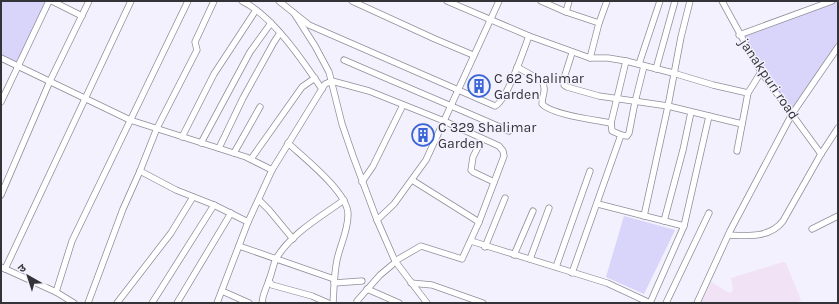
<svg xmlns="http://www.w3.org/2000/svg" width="839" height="304" font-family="Karla,'Noto Sans Devanagari',sans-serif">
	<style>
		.commercial { fill: #f2e2f5 }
		.green { fill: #d9d4f9 }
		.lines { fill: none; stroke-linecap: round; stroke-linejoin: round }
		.minor-casing { stroke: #8f8e99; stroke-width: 7 }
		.minor { stroke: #fff; stroke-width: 5.5 }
		.labels { text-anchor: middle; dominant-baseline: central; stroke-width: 3; stroke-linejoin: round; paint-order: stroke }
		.poi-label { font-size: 14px; fill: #343338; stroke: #f2f1fd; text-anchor: start }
		.street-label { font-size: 14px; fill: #343338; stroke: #f2f1fd }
	</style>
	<rect width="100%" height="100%" fill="#f2f1fd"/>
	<path class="commercial" d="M783,262L786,263L801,300L796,303H701L711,282L729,293L733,291L731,278Z"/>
	<g class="green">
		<path d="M1,1H49L18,66L1,58Z"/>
		<path d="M832,1H836L838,5V47L792,114L739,35Z"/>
		<path d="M624,216L675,230L644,294L606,277Z"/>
	</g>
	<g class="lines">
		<g class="minor-casing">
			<g id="minor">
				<path d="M52,1L82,16"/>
				<path d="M242,1C273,16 303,61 322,89"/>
				<path d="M279,1L309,25L495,106C507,101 524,49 529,36"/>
				<path d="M352,1L435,39L473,55"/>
				<path d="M447,1L529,36L590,58H608L626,61L673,73L713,85L748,93"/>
				<path d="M541,1L566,12L599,23"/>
				<path d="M722,1L761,72L821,154"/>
				<path d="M566,12L569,1"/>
				<path d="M294,13L315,46L329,72L342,124L353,156L377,220L395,261L427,303"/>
				<path d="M739,35L832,1"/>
				<path d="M572,53L564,78V85L567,87L599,96L668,106L742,124"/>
				<path d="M1,58L130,120L246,157L272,170"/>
				<path d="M590,58L599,23L607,1"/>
				<path d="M344,60C399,84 455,107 509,131"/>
				<path d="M639,64L660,1"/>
				<path d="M517,67L542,81C547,91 542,94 542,104C552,115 596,120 611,123"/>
				<path d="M656,69L675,1"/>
				<path d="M1,102L49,1"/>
				<path d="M621,135L612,131L611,123L626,61"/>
				<path d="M182,137L214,74L256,10"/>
				<path d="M482,139L473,157L471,170L473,172L494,182"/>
				<path d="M201,143L250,52L271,23"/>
				<path d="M288,143C304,158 349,193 348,215C348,231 340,245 337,260C334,274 334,289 333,303"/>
				<path d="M219,148L243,98L274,42L280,33"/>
				<path d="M737,151L748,93L761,72"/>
				<path d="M234,153L260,107"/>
				<path d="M251,159L302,87L315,78"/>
				<path d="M140,171L176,190L214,205L248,222"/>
				<path d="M412,180L479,222"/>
				<path d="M362,182L373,166L403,105"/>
				<path d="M1,195L50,81L89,1"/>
				<path d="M259,200L269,210L293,239"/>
				<path d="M598,204L684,226L650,303"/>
				<path d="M644,216L668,106L681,37L690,1"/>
				<path d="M377,220L394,204L426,160L499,1"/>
				<path d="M664,221L683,150L691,112"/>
				<path d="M684,226L709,116"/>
				<path d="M812,229L838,216"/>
				<path d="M729,235C748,236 770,238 783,221L821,154L838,128"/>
				<path d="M471,241L607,283L650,303"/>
				<path d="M239,246L334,279"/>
				<path d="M485,247L505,198"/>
				<path d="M514,255L533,211"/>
				<path d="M530,259L549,208"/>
				<path d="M1,267L56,292L74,303"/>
				<path d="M556,267L590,171"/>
				<path d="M5,269L131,1"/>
				<path d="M572,273L621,135L627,136L629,133L635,102L644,66"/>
				<path d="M269,281L272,285L312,296L328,303"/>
				<path d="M334,283L362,281"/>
				<path d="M411,283L432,285L483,303"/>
				<path d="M367,289L399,303"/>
				<path d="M222,291L249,303"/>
				<path d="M56,292L72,241L188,1"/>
				<path d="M88,303L123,209L140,171L157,128L197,50L195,42L214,1"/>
				<path d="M117,303L171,233L193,197"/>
				<path d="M152,303L214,205"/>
				<path d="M177,303L231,213"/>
				<path d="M217,303L248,222L272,170L325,84L332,81L369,91L444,121L499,146L503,151L504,156L479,222L462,259L421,246L395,261"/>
				<path d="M262,303C263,292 266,290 269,280C272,273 273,265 276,259C290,234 322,216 344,200"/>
				<path d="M358,303L357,301L380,275L392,265"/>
				<path d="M666,303L709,213"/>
				<path d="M697,303L730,231L792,114L838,47"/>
			</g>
		</g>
		<use href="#minor" class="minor"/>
	</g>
	<defs>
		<g id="building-ring" transform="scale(1.15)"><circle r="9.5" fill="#f2f1fd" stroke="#3964d5" stroke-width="1.5"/><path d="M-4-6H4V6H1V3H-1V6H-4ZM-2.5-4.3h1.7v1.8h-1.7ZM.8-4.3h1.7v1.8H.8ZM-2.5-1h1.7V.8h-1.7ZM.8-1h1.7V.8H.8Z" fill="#3964d5"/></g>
	</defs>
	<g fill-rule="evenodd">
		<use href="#building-ring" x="479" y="86"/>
		<use href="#building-ring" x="423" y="135"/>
	</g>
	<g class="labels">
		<g class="poi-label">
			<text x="494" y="78">C 62 Shalimar<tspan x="494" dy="16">Garden</tspan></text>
			<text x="438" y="127">C 329 Shalimar<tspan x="438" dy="16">Garden</tspan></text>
		</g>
		<g class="street-label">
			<text transform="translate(769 79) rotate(56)">janakpuri road</text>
		</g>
	</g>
	<rect width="839" height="304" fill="none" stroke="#343338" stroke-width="4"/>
	<g transform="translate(28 276) rotate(321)" stroke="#f2f1fd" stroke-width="3" paint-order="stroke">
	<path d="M0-3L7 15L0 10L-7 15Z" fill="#343338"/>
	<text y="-6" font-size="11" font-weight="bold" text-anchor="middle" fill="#343338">उ</text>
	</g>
</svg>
